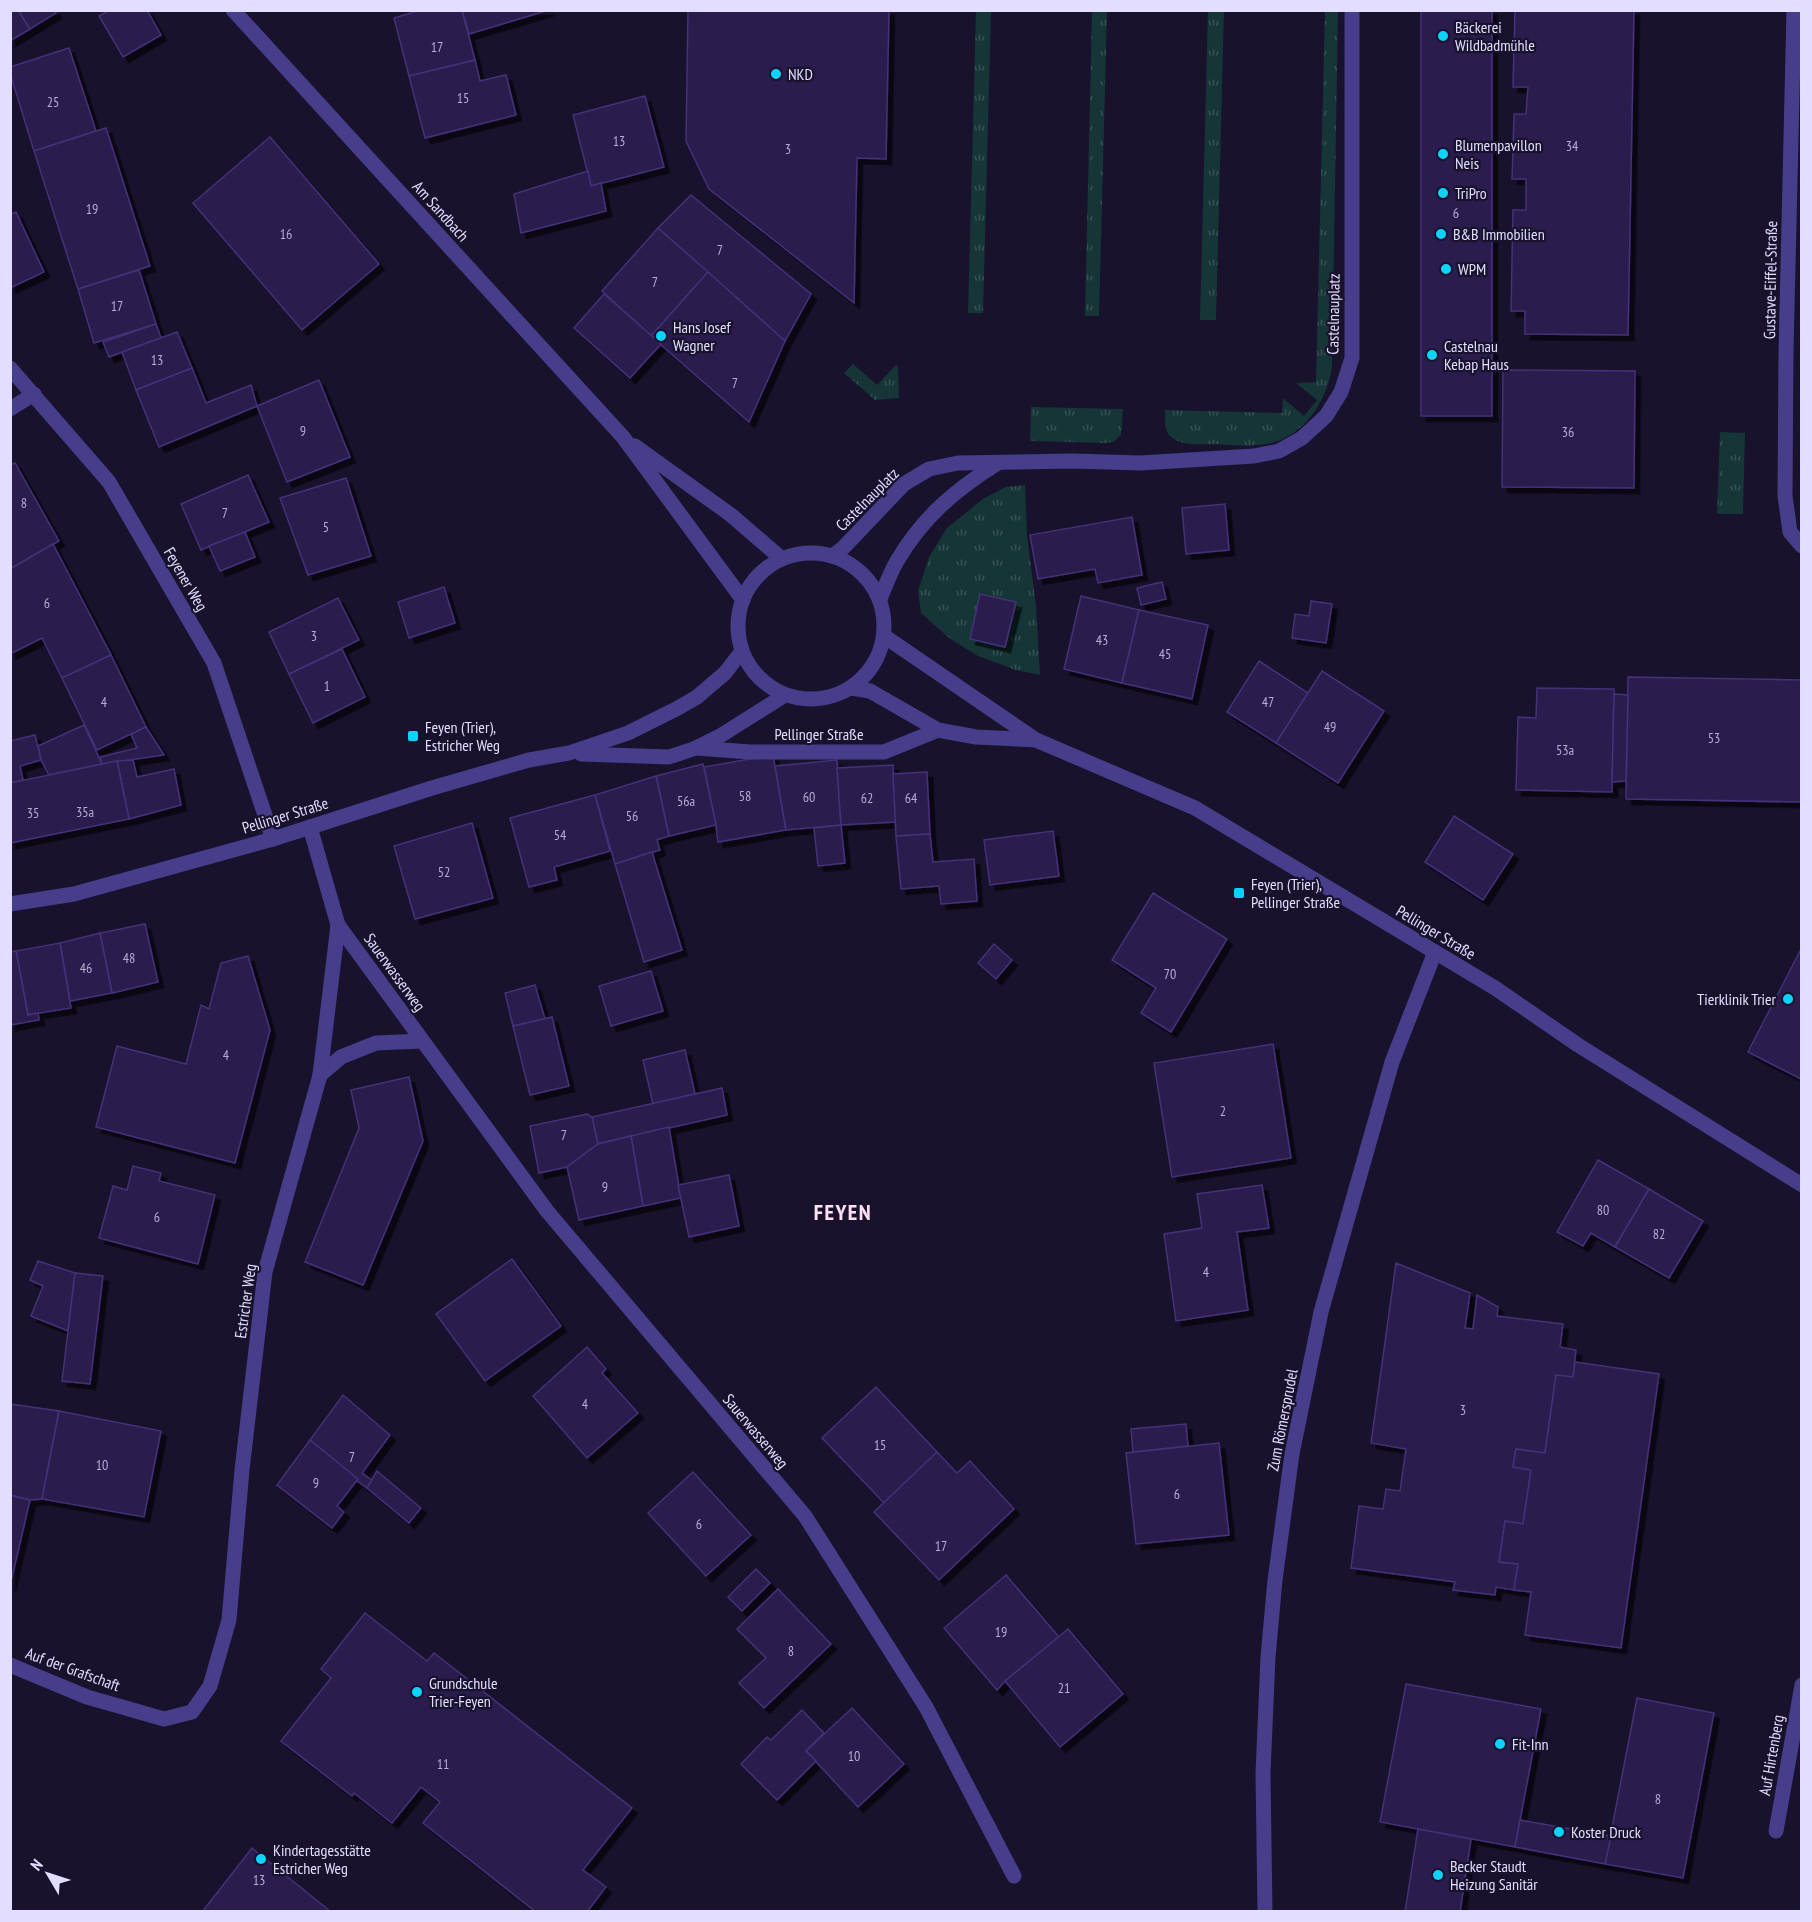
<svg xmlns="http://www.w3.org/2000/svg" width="1812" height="1922" font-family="'PT Sans Narrow',sans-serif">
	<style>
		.grass { fill: url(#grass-tufts) }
		.building { fill: #2b1e4d; stroke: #443079; stroke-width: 1.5; filter: url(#shadow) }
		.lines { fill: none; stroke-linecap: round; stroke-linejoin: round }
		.minor { stroke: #463d8b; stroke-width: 15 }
		.tertiary { stroke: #463d8b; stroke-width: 15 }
		.poi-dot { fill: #0ad3fe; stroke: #18122c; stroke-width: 2 }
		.labels { text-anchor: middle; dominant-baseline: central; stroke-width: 4.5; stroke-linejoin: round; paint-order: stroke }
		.number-label { font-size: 14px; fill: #b5add2 }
		.poi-label { font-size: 16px; fill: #e3ddff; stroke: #18122c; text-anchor: start }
		.street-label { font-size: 16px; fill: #e3ddff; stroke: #18122c }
		.district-label { font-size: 22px; font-weight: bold; letter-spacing: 1.5px; fill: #ffdff1; stroke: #18122c }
	</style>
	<defs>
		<pattern id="grass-tufts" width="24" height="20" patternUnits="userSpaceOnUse" patternTransform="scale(1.5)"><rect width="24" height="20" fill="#153536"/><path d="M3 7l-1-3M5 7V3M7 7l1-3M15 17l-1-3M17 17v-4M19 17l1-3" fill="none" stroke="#375254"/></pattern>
		<filter id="shadow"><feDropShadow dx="5.5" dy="5.5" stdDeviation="0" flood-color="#0009"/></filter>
	</defs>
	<rect width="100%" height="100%" fill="#18122c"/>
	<g class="grass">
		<path d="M976,11H991L983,313H968Z"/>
		<path d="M1092,11H1107L1099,316H1085Z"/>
		<path d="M1208,11H1224L1216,320H1200Z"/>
		<path d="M1325,11H1338L1332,368C1326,403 1303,438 1266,444C1249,447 1231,445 1215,444C1200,444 1182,447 1170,436C1164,430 1165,419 1165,410L1282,413L1283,398L1304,416L1317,400L1296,383L1316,382Z"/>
		<path d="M853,364L877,385L896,365L898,367L899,398L875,400L844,373Z"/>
		<path d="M1031,407L1123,409L1121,435L1113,442L1105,443L1030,441Z"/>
		<path d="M1720,432L1745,433L1743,514H1717Z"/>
		<path d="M1025,485L1027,536L1036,606L1040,675L1016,670L978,656L949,638L921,613L918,591L929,557L947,528L983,499L1006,487Z"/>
	</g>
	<g class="building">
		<path d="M10,10H18L30,29L10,41Z"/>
		<path d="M18,10H55L56,13L30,29Z"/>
		<path d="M110,10H147L161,35L123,57L99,16Z"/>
		<path d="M421,10H462L475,60L409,76L394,18Z"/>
		<path d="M462,10H549L469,34Z"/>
		<path d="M688,10H889L886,159L857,158L854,303L709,189L686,141Z"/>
		<rect x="1421" y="10" width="71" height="406"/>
		<path d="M1515,10H1634L1628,335L1525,334V311H1511L1513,210H1526V179H1512L1514,114H1526L1528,87H1513Z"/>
		<path d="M69,48L96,131L34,151L10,73V67Z"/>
		<path d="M475,60L480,81L506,75L516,115L425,138L409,76Z"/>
		<path d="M645,96L664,167L591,186L573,115Z"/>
		<path d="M106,128L150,266L78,289L34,151Z"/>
		<path d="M270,137L379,264L302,330L193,203Z"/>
		<path d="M588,171L591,186L601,183L606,211L521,233L514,194Z"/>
		<path d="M691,195L811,294L785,341L658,228Z"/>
		<path d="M16,212L44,272L10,288V215Z"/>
		<path d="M658,228L708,272L651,336L602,291Z"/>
		<path d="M139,270L156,324L94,343L78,289Z"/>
		<path d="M708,272L785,341L749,422L651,336Z"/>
		<path d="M604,294L661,344L630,378L574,328Z"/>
		<path d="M156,324L161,338L109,357L103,342Z"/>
		<path d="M177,332L192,368L136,390L122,352Z"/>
		<path d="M192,368L206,403L251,385L257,406L159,447L136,390Z"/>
		<path d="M1503,370L1635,371L1634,488L1502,487Z"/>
		<path d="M319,380L350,457L287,482L257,406Z"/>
		<path d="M15,463L59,541L10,569V465Z"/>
		<path d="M248,475L269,522L201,550L181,504Z"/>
		<path d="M346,478L371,556L308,575L280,498Z"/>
		<path d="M1225,504L1229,550L1186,554L1182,508Z"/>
		<path d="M1132,517L1142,575L1098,583L1095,569L1038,579L1030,535Z"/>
		<path d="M245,532L255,557L220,571L209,546Z"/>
		<path d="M53,544L111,655L62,678L42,638L10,654V569Z"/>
		<path d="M1162,582L1166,599L1141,605L1137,588Z"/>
		<path d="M444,587L455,623L409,638L398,602Z"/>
		<path d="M980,594L1016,602L1005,647L970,639Z"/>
		<path d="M1081,596L1139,610L1122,683L1064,669Z"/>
		<path d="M338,598L359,640L289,674L269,632Z"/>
		<path d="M1311,601L1332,604L1326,643L1292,638L1295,614L1309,616Z"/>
		<path d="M1139,610L1208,625L1192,699L1122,683Z"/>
		<path d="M342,649L365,697L313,723L289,674Z"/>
		<path d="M111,655L146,727L97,750L62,678Z"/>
		<path d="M1259,661L1308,693L1276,743L1227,712Z"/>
		<path d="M1322,671L1384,711L1338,783L1276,743Z"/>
		<path d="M1628,677L1802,680V802L1626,799Z"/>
		<path d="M1537,688L1614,689L1612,792L1516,790L1518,717L1536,718Z"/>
		<path d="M1614,694L1628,695L1626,781L1612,782Z"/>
		<path d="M84,725L102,764L49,775L41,760L38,746Z"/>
		<path d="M146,727L164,755L102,764L100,757L137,748L131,734Z"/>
		<path d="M35,735L41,760L20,766L23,780L10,783V741Z"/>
		<path d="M773,755L786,830L718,842L716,825L704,767Z"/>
		<path d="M133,760L137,777L174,769L181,805L129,819L117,761Z"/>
		<path d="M837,760L841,825L786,830L775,766Z"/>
		<path d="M117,761L129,819L10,843V783Z"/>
		<path d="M703,764L716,825L669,836L656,776Z"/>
		<path d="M893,765L896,822L841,825L837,768Z"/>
		<path d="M927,772L930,834L896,836L893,774Z"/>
		<path d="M656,776L669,836L657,840L660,850L615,864L595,795Z"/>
		<path d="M595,795L610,851L554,867L557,880L529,887L510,818Z"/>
		<path d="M1454,816L1513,854L1483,900L1425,862Z"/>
		<path d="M472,823L493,898L415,919L394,846Z"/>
		<path d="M841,825L845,863L818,866L814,828Z"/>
		<path d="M1053,831L1059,876L990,885L984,840Z"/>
		<path d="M930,834L933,862L974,859L977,901L941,904L939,886L901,889L896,836Z"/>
		<path d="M652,852L682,950L644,962L615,864Z"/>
		<path d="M1153,893L1227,939L1171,1032L1141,1013L1156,988L1112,960Z"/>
		<path d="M145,924L158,982L112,993L100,933Z"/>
		<path d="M100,933L112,993L70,1001L60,943Z"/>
		<path d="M60,943L71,1008L28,1015L16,951Z"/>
		<path d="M994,944L1012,960L996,979L978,963Z"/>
		<path d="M1802,947V1079H1801L1748,1052Z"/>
		<path d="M16,951L28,1015L38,1013L39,1020L10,1025V952Z"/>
		<path d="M248,956L270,1030L235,1163L96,1127L117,1046L186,1064L201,1005L209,1009L221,963Z"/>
		<path d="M651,971L663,1011L611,1026L599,986Z"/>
		<path d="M535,985L545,1019L513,1026L505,993Z"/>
		<path d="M552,1017L569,1086L530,1095L513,1026Z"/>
		<path d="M1273,1044L1291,1158L1172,1177L1154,1063Z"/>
		<path d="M685,1050L695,1094L653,1104L643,1060Z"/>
		<path d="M409,1077L423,1141L363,1285L305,1262L359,1128L351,1090Z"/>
		<path d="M722,1088L727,1115L598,1144L592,1117Z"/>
		<path d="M587,1114L592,1117L598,1144L567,1167L539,1173L530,1126Z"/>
		<path d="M669,1127L681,1198L643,1206L631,1136Z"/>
		<path d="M631,1136L643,1206L579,1220L567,1167L598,1144Z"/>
		<path d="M1598,1160L1649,1189L1615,1247L1591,1233L1583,1246L1557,1232Z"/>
		<path d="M133,1166L161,1173L159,1181L215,1195L198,1264L99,1238L113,1186L127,1190Z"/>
		<path d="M729,1175L739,1226L689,1237L678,1185Z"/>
		<path d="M1262,1185L1269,1228L1237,1232L1248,1310L1176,1321L1164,1234L1202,1228L1197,1194Z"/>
		<path d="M1649,1189L1703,1221L1669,1278L1615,1247Z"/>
		<path d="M512,1259L561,1326L485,1381L436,1314Z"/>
		<path d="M38,1261L75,1273L68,1331L31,1316L43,1286L30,1280Z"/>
		<path d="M1396,1263L1470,1293L1465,1328L1473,1329L1477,1295L1498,1307L1497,1316L1563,1324L1560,1347L1576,1350L1573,1377L1556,1375L1545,1453L1516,1449L1513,1467L1531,1470L1523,1524L1505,1521L1499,1562L1518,1564L1514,1590L1496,1587L1495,1595L1453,1590L1455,1582L1351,1568L1359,1506L1383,1509L1386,1489L1400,1491L1406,1449L1371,1443Z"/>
		<path d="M75,1273L103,1276L90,1384L62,1381Z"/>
		<path d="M587,1347L606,1369L602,1373L638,1413L587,1458L533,1396Z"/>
		<path d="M1575,1362L1659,1374L1621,1648L1525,1635L1531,1592L1514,1590L1518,1564L1499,1562L1505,1521L1523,1524L1531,1470L1513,1467L1516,1449L1545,1453L1556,1375L1573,1377Z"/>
		<path d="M876,1387L937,1452L884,1503L822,1438Z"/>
		<path d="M343,1395L390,1435L362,1473L373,1481L367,1488L356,1480L358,1479L310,1440Z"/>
		<path d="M10,1404L59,1411L42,1499L30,1500L10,1495Z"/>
		<path d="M59,1411L161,1431L144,1517L42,1499Z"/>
		<path d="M1186,1424L1188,1446L1133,1452L1131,1429Z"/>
		<path d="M310,1440L358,1479L337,1506L344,1512L332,1528L277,1485Z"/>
		<path d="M1219,1443L1229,1535L1136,1544L1126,1453Z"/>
		<path d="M937,1452L957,1473L970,1461L1014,1509L939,1580L874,1512Z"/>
		<path d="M377,1471L421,1508L409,1523L367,1488Z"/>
		<path d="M693,1472L751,1535L706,1576L648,1513Z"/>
		<path d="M10,1495L30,1500L10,1586Z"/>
		<path d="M756,1569L770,1583L742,1611L728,1597Z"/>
		<path d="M1006,1575L1059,1637L1005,1681L997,1690L944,1628Z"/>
		<path d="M778,1589L831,1644L764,1708L739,1683L766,1658L737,1629Z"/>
		<path d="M365,1613L427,1661L434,1653L632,1808L583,1870L606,1887L587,1912H536L423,1823L440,1802L421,1787L392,1823L354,1793L352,1796L281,1741L331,1678L321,1669Z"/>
		<path d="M1068,1629L1123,1694L1060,1747L1005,1681Z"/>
		<path d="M1406,1684L1541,1709L1515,1847L1380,1822Z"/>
		<path d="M1637,1698L1714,1713L1683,1878L1605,1864Z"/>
		<path d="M852,1708L904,1764L858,1807L806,1751Z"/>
		<path d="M802,1710L824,1733L806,1751L816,1761L777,1800L741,1764L767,1737L771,1740Z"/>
		<path d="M1520,1820L1611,1836L1605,1864L1515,1847Z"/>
		<path d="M1418,1829L1471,1839L1460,1912H1405Z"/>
		<path d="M252,1848L331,1912H202Z"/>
	</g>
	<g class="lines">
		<g class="minor">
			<path d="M1794,10L1786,351L1785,496L1790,532L1802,546"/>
			<path d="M10,368L109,482L214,663L273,839"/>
			<path d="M10,409L34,394"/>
			<path d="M832,556L843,548L904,484L929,469L958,463L1072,461L1141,463L1254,456L1279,451L1302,438L1326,416L1341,392L1352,358V10"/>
			<path d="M880,599C885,587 890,573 897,561C923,517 955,490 998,463"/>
			<path d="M696,748L750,752H884L938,730"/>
			<path d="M581,754L669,757L696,748L720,736L785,695"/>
			<path d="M10,904L74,894L273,839L432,788L529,760L569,753L628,733L678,708L697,697L725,673L742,651"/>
			<path d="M338,925L547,1211L805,1516L926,1707L1014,1876"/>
			<path d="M1435,952L1495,988L1578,1045L1802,1185"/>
			<path d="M320,1075L341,1057L376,1043L422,1041"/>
			<path d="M10,1665L87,1697L164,1719L192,1712L210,1686L229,1620L242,1470L265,1272L320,1075L338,925L310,827"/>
			<path d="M1776,1831L1802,1685"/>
		</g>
		<g class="tertiary">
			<path d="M233,10L623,437L743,600"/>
			<path d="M635,446L731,515L782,559"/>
			<circle cx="811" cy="626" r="73"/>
			<path d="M884,636L1036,740L1195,808L1435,952L1392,1062L1321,1312L1292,1454L1275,1580L1268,1657L1263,1773L1265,1912"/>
			<path d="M851,688L870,691L938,730L976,737L1036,740"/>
		</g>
	</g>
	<g class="poi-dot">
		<circle cx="1443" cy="36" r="6"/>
		<circle cx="776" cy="74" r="6"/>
		<circle cx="1443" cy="154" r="6"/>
		<circle cx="1443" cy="193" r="6"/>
		<circle cx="1441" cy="234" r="6"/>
		<circle cx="1446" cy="269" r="6"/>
		<circle cx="661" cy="336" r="6"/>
		<circle cx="1432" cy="355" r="6"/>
		<rect x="407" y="730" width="12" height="12" rx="3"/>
		<rect x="1233" y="887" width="12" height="12" rx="3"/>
		<circle cx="1788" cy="999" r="6"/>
		<circle cx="417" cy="1692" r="6"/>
		<circle cx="1500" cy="1744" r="6"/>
		<circle cx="1559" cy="1832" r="6"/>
		<circle cx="261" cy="1859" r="6"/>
		<circle cx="1438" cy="1875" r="6"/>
	</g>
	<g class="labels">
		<g class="number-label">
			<text x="437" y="47">17</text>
			<text x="463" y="98">15</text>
			<text x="53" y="102">25</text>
			<text x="619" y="141">13</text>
			<text x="1572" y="146">34</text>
			<text x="788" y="149">3</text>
			<text x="92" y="209">19</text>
			<text x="1456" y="213">6</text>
			<text x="286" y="234">16</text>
			<text x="720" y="250">7</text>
			<text x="655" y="282">7</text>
			<text x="117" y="306">17</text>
			<text x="157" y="360">13</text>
			<text x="735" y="383">7</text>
			<text x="303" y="431">9</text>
			<text x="1568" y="432">36</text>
			<text x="24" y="503">8</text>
			<text x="225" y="513">7</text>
			<text x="326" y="527">5</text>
			<text x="47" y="603">6</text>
			<text x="314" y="636">3</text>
			<text x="1102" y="640">43</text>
			<text x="1165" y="654">45</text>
			<text x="327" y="686">1</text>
			<text x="104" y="702">4</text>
			<text x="1268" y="702">47</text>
			<text x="1330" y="727">49</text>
			<text x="1714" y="738">53</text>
			<text x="1565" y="750">53a</text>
			<text x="745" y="796">58</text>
			<text x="809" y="797">60</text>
			<text x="867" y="798">62</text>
			<text x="911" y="798">64</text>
			<text x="686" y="801">56a</text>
			<text x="85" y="812">35a</text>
			<text x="33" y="813">35</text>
			<text x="632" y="816">56</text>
			<text x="560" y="835">54</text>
			<text x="444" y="872">52</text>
			<text x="129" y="958">48</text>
			<text x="86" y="968">46</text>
			<text x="1170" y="974">70</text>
			<text x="226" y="1055">4</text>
			<text x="1223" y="1111">2</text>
			<text x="564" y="1135">7</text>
			<text x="605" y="1187">9</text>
			<text x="1603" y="1210">80</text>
			<text x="157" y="1217">6</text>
			<text x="1659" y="1234">82</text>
			<text x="1206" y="1272">4</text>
			<text x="585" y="1404">4</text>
			<text x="1463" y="1410">3</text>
			<text x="880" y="1445">15</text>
			<text x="352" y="1457">7</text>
			<text x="102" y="1465">10</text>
			<text x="316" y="1483">9</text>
			<text x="1177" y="1494">6</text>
			<text x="699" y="1524">6</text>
			<text x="941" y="1546">17</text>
			<text x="1001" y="1632">19</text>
			<text x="791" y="1651">8</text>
			<text x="1064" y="1688">21</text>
			<text x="854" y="1756">10</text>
			<text x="443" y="1764">11</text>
			<text x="1658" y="1799">8</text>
			<text x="259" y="1880">13</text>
		</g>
		<g class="poi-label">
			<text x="1455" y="27">Bäckerei<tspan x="1455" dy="18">Wildbadmühle</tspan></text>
			<text x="788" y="74">NKD</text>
			<text x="1455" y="145">Blumenpavillon<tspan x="1455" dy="18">Neis</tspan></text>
			<text x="1455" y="193">TriPro</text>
			<text x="1453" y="234">B&amp;B Immobilien</text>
			<text x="1458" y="269">WPM</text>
			<text x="673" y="327">Hans Josef<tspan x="673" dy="18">Wagner</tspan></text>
			<text x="1444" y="346">Castelnau<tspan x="1444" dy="18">Kebap Haus</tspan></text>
			<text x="425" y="727">Feyen (Trier),<tspan x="425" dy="18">Estricher Weg</tspan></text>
			<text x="1251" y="884">Feyen (Trier),<tspan x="1251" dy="18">Pellinger Straße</tspan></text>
			<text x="1776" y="999" text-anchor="end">Tierklinik Trier</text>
			<text x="429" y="1683">Grundschule<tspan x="429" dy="18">Trier-Feyen</tspan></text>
			<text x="1512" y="1744">Fit-Inn</text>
			<text x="1571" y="1832">Koster Druck</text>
			<text x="273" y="1850">Kindertagesstätte<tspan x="273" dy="18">Estricher Weg</tspan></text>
			<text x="1450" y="1866">Becker Staudt<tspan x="1450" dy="18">Heizung Sanitär</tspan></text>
		</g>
		<g class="street-label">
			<text transform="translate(441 211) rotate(48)">Am Sandbach</text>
			<text transform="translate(1770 280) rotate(-89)">Gustave-Eiffel-Straße</text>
			<text transform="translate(1333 314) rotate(-89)">Castelnauplatz</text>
			<text transform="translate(867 499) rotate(-45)">Castelnauplatz</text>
			<text transform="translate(186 579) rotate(60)">Feyener Weg</text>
			<text x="819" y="734">Pellinger Straße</text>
			<text transform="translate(285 815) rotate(-17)">Pellinger Straße</text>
			<text transform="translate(1436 932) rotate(31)">Pellinger Straße</text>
			<text transform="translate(395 972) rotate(54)">Sauerwasserweg</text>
			<text transform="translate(245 1301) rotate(-82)">Estricher Weg</text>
			<text transform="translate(1282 1420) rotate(-79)">Zum Römersprudel</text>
			<text transform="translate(756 1431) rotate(50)">Sauerwasserweg</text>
			<text transform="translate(73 1669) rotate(20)">Auf der Grafschaft</text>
			<text transform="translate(1771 1755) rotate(-80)">Auf Hirtenberg</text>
		</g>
		<g class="district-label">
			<text x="843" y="1212">FEYEN</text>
		</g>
	</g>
	<rect width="1812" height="1922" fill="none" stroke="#e3ddff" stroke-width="24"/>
	<g transform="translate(48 1874) rotate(309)" stroke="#18122c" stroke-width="4.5" paint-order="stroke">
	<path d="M0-4.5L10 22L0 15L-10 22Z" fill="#e3ddff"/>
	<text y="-9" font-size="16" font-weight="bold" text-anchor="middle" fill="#e3ddff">N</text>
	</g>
</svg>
